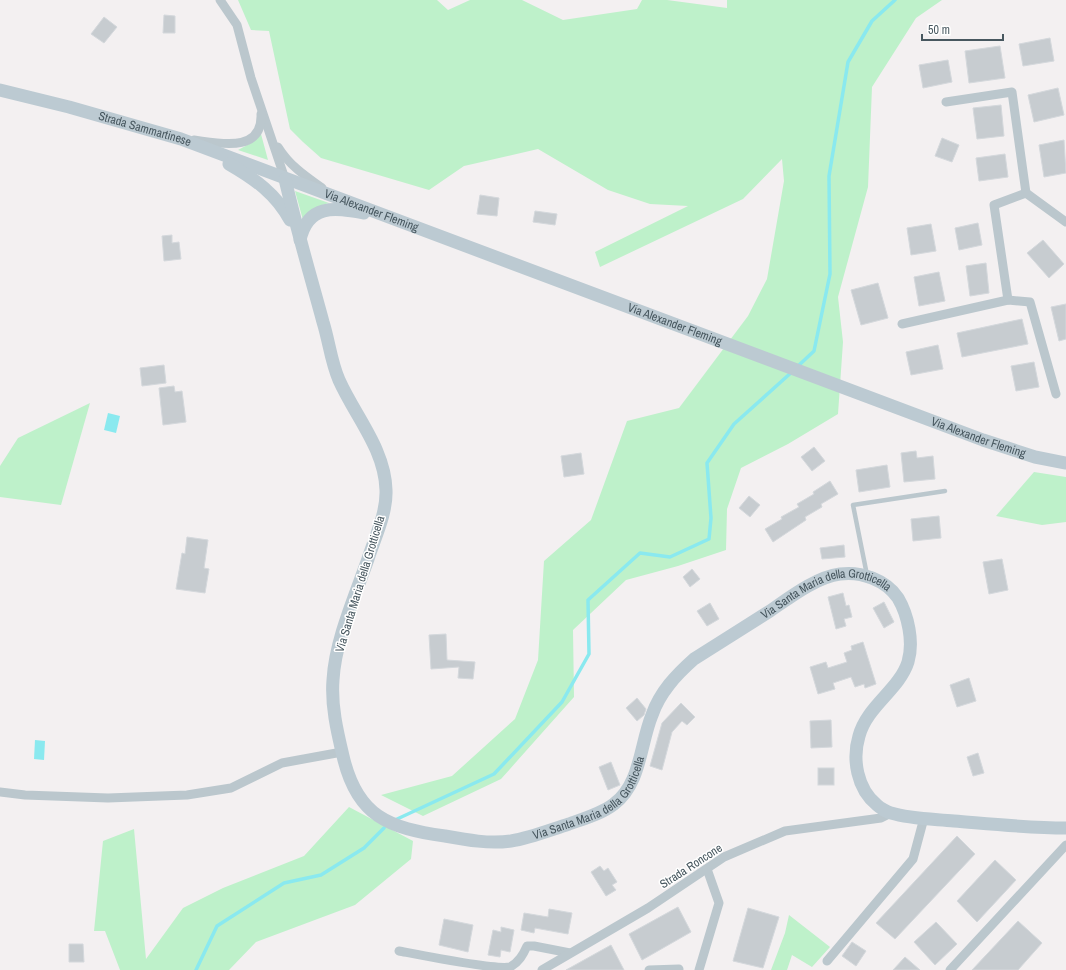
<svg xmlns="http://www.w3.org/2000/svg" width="1066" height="970" font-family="'Archivo Narrow',sans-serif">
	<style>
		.green { fill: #bef1ca }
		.water { fill: #8ae9ef }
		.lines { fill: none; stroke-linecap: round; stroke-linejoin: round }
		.stream { stroke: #8ae9ef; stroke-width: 3.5 }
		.building { fill: #c7ccd0; stroke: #d4d8dc }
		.lane { stroke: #bbc7cd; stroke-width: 4.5 }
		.street { stroke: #bbc7cd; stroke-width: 9 }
		.secondary { stroke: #bccad2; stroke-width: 13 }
		.labels { text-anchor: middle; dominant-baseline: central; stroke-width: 3; stroke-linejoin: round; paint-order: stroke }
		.street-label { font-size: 12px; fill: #47575f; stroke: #fff }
	</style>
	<rect width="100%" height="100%" fill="#f3f0f1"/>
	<g class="green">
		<path d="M238,0H437L448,10L470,0H522L563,20L637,9L642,0H667L727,8V0H942L916,18L872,87L868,187L838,297L843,342L838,414L788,444L741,468L727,509L726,550L678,566L626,580L573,630L574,697L501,779L423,816L381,795L452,776L515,719L538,660L544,561L591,520L627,421L679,408L748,316L767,279L784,181L782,159L743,199L600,267L595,252L688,206L650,204L608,190L538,149L464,166L429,190L321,158L303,142L290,129L269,31L251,30Z"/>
		<path d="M261,134L268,160L238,150L251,143Z"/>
		<path d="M295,191L329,203L322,205L303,220Z"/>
		<path d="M90,403L61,505L0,497V466L18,438Z"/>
		<path d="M1034,472L1066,477V522L1042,525L996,516Z"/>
		<path d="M349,807L413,841L411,859L355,905L256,942L229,970H120L105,931H94L103,841L134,829L146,959L183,908L223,888L304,856Z"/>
		<path d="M789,915L830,947L812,967L792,955L787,970H771L785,933Z"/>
	</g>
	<g class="water">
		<path d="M108,413L120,416L116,433L104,430Z"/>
		<path d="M35,740L45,741L44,760L34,759Z"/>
	</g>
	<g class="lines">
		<g class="stream">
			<path d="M797,367L814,351L830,274L829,176L848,62L872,21L895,0"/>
			<path d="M395,820L494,774L562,702L589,654L588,600L640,553L670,557L709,539L711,518L707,463L734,424L793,371"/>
			<path d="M196,970L217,926L284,883L321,875L364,848L384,828"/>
		</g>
	</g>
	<g class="building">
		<path d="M164,15L175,16V33H163Z"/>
		<path d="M104,17L117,27L104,43L91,34Z"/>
		<path d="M1050,38L1054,61L1023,66L1019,44Z"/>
		<path d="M1000,46L1005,78L969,83L965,51Z"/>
		<path d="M948,60L952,82L923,88L919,65Z"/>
		<path d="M1058,88L1064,115L1034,122L1028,95Z"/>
		<path d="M1001,105L1004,136L977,139L973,108Z"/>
		<path d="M942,138L959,145L952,162L935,156Z"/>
		<path d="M1064,140L1066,173L1044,177L1039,145Z"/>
		<path d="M1005,154L1008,177L979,181L976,158Z"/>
		<path d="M480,195L499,198L497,216L477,214Z"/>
		<path d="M535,211L557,214L555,225L533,222Z"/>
		<path d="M978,223L982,245L959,250L955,228Z"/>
		<path d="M931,224L936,251L911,255L907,228Z"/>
		<path d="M172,235V243L179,242L181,259L164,261L162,236Z"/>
		<path d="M1043,240L1064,264L1049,278L1027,253Z"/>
		<path d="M986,263L989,293L970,296L966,266Z"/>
		<path d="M939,272L945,301L919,306L914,277Z"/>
		<path d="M878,283L888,318L861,325L851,290Z"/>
		<path d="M1066,304V339L1059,341L1051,307Z"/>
		<path d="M1022,319L1028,344L962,357L957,333Z"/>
		<path d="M938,345L943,369L911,375L906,352Z"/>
		<path d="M1034,362L1039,387L1016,391L1011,366Z"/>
		<path d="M164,365L166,383L142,386L140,368Z"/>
		<path d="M174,386L175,392L182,391L186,422L163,425L159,388Z"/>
		<path d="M814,447L825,461L812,471L801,457Z"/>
		<path d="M916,451L917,458L933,456L935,479L904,482L901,453Z"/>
		<path d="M581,453L584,474L564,477L561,456Z"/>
		<path d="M887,465L890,487L859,492L856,470Z"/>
		<path d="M830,481L838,494L821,504L822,507L805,517L806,520L773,542L765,529L782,519L781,517L799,507L797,504L814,494L813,492Z"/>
		<path d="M749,496L760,505L750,517L739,508Z"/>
		<path d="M939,516L941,538L913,541L911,519Z"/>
		<path d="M187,537L208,540L204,568L209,569L205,593L176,589L182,553L185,554Z"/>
		<path d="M844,545L845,557L822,559L820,548Z"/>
		<path d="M1002,559L1008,590L989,594L983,562Z"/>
		<path d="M692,569L700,579L690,587L683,577Z"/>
		<path d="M843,593L846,606L849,605L852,617L844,619L846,626L836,629L828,597Z"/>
		<path d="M884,602L894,622L884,628L873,608Z"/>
		<path d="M710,603L719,619L707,626L697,611Z"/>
		<path d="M446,634L447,660L475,662L473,679L458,678L459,667L431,669L429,635Z"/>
		<path d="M863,642L876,684L865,688L864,684L855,687L851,677L833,683L835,689L818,694L810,667L826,662L828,668L847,662L844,653L852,650L851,646Z"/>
		<path d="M969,678L976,701L957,707L950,685Z"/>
		<path d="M637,698L646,709L644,715L637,721L626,708Z"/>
		<path d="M681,703L695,717L687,725L682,721L672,732L662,770L650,766L662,723Z"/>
		<path d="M831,720L832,747L811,748L810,721Z"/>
		<path d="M978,753L984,773L973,776L967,757Z"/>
		<path d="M611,762L620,785L608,790L599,767Z"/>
		<rect x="818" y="768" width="16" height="17"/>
		<path d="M957,836L975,854L895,939L876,923Z"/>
		<path d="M995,860L1016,880L977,922L957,901Z"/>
		<path d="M600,866L604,871L608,868L617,882L612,885L616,890L606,896L591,872Z"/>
		<path d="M678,907L691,932L642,960L629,934Z"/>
		<path d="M748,908L779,917L763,968L733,961Z"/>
		<path d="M549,909L572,913L568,934L535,928L534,933L521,930L524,913L548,917Z"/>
		<path d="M444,919L473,925L468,952L439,945Z"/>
		<path d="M1018,921L1042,943L1018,970H972Z"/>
		<path d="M936,922L957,944L935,965L914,942Z"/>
		<path d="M501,927L514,930L510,952L501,950L500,957L488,955L493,930L501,932Z"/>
		<path d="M852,942L866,951L856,966L842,956Z"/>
		<path d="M69,944H83L84,962H69Z"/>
		<path d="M611,945L624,970H566Z"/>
		<path d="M905,957L920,970H893Z"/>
	</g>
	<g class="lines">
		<path class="lane" d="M867,575L853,505L945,491"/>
		<g class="street">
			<path d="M220,0L237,25L251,78L285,179"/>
			<path d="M946,102L1012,92L1026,193"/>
			<path d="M194,140C218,143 263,154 261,114"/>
			<path d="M278,147C289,165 305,176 322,188"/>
			<path d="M1008,300L994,205L1026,193L1066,222"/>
			<path d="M902,324L1008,300L1030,302L1056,394"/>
			<path d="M0,792L25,795L108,798L187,795L231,788L282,763L342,752"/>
			<path d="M399,951C420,955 494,970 510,967C519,962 523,955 527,946H534L570,953"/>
			<path d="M827,961L913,859L924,818"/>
			<path d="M542,970L648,908L724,857L785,831L881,818L891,813"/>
			<path d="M649,970L679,969"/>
			<path d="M699,970L719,903L707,869"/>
			<path d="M950,970L1066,845"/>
		</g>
		<g class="secondary">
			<path id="s1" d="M0,90L69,107L181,139L983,440L1035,457L1066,463"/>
			<path d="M229,164C255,179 276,194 290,220"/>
			<path id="s2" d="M285,179C296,227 310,274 323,322C329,341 331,362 339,380C355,416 385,449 386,490C387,513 375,537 368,559C355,596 335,641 333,680C331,705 337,731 343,756C357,817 389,828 445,836C467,840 489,844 511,841C530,838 550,830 569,824C583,819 601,814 614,804C641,784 640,744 652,715C660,692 676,675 694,659C719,643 745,627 770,611C789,598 816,577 840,574C861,571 886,580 898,598C908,615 914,642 908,662C899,690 867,706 859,736C852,759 857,789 877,805C880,808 887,812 891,813C911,819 934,819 954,821C991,824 1029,828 1066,828"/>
			<path d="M300,240C308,203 335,208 364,213"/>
		</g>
	</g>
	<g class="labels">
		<g class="street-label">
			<text stroke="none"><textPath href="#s1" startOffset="150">Strada Sammartinese</textPath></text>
			<text stroke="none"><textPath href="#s1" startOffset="391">Via Alexander Fleming</textPath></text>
			<text stroke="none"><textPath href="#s1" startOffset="715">Via Alexander Fleming</textPath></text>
			<text stroke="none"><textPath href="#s1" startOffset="1039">Via Alexander Fleming</textPath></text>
			<text transform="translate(360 584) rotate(-73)">Via Santa Maria della Grotticella</text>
			<text stroke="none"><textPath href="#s2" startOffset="1243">Via Santa Maria della Grotticella</textPath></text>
			<text stroke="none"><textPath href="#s2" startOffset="906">Via Santa Maria della Grotticella</textPath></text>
			<text transform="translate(691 866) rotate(-33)">Strada Roncone</text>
		</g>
	</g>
	<path d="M922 34v6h81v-6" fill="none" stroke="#47575f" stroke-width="2"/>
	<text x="928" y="34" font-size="12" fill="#47575f" stroke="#ffffff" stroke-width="3" paint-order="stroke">50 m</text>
</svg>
